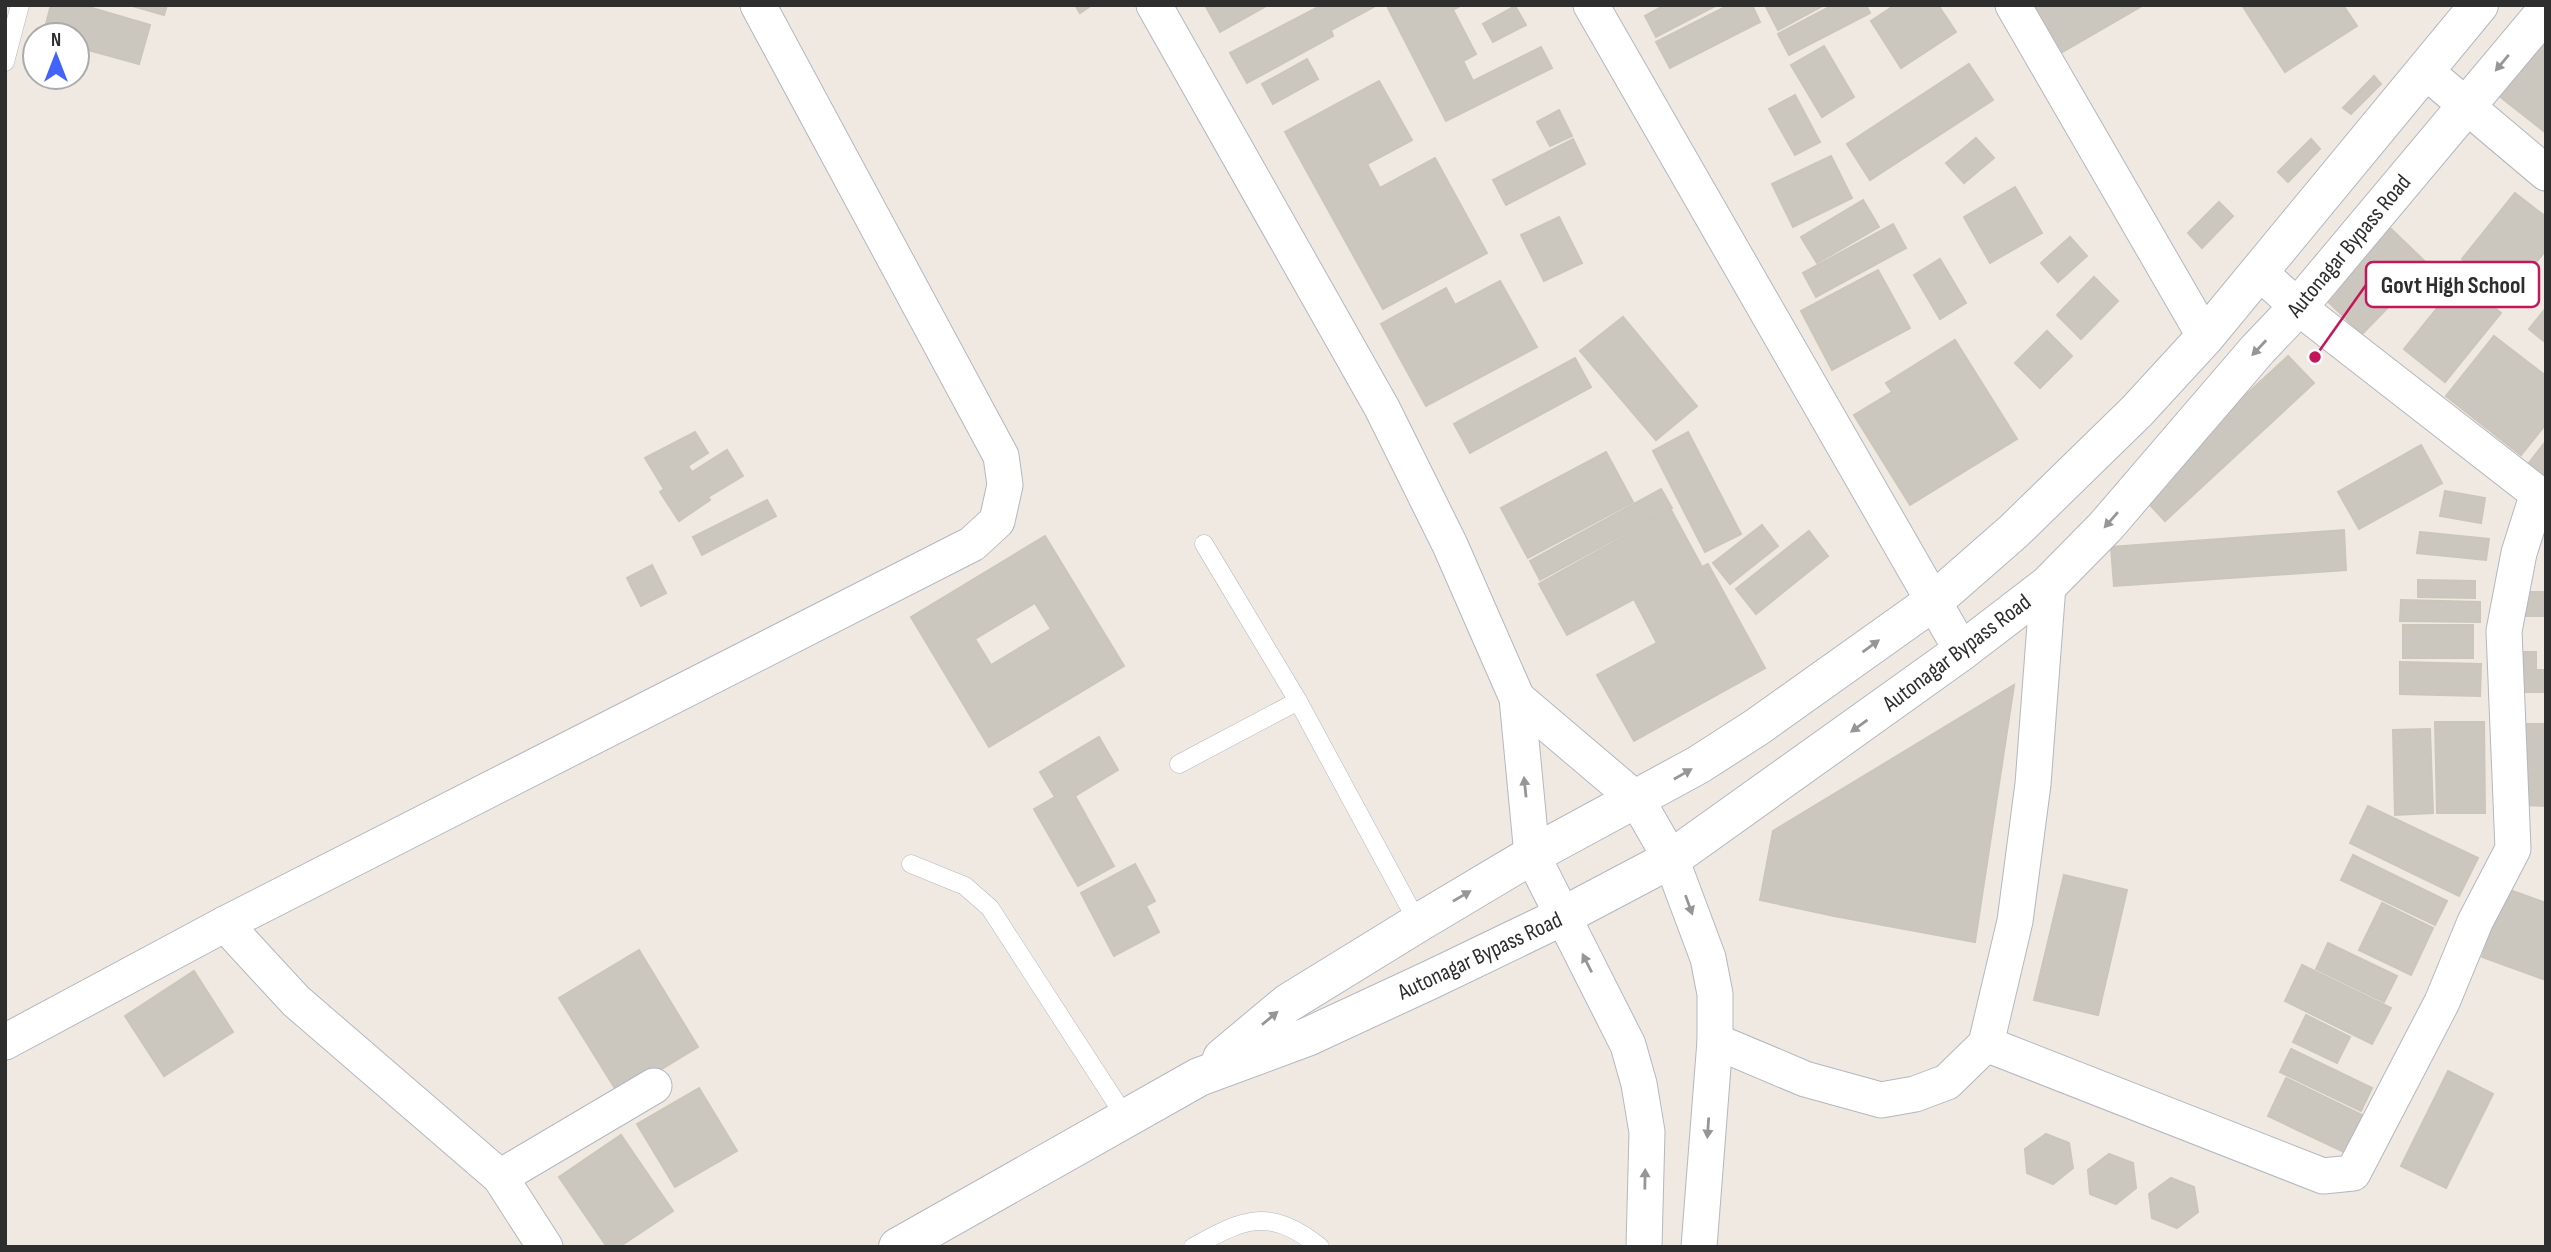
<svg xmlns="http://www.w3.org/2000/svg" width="2551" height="1252" font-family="'Sofia Sans Condensed',sans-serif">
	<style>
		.building { fill: #cbc7bf; stroke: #cbc5ba; stroke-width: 2; fill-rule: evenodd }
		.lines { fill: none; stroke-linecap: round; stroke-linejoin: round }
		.service-casing { stroke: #b4b7c1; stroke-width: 19 }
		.minor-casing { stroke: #b4b7c1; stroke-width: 37 }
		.secondary-casing { stroke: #b4b7c1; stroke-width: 40 }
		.service { stroke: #fff; stroke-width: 18 }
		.minor { stroke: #fff; stroke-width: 35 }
		.secondary { stroke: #fff; stroke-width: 38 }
		.oneway { fill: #969696 }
		.labels { text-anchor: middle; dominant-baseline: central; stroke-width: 7; stroke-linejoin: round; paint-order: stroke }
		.street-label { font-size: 23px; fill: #2e2e2e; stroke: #fff }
		.leader { fill: none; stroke: #c2185b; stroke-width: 2.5 }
		.callout-dot { fill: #c2185b; stroke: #fff; stroke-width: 2.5 }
		.callout { fill: #fff; stroke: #c2185b; stroke-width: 2.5 }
		.callout-label { font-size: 24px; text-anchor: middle; font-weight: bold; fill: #2e2e2e }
	</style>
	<rect width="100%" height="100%" fill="#efe9e1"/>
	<g class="building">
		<path d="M51,5H82L150,25L139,64L77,47V35H43Z"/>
		<path d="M129,5H167L164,15Z"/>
		<path d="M1075,5H1092L1080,13Z"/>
		<path d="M1205,5H1268L1220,32Z"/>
		<path d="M1322,5H1377L1331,30L1333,36L1247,83L1230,53Z"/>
		<path d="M1393,5H1462L1453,10L1476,54L1463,61L1473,81L1541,47L1552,68L1446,121L1388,8Z"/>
		<path d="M1665,5H1717L1656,37L1645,16Z"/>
		<path d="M1729,5H1752L1760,22L1670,68L1656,42Z"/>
		<path d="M1765,5H1824L1778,30Z"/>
		<path d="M1833,5H1866L1870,13L1789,55L1778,34Z"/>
		<path d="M1895,5H1938L1956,32L1901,68L1871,21Z"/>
		<path d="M2015,5H2142V6L2047,61Z"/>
		<path d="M2242,5H2343L2357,26L2285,72Z"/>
		<path d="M1515,6L1526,25L1493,42L1483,24Z"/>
		<path d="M2546,37V133L2498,95Z"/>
		<path d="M1824,46L1854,97L1822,117L1791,65Z"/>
		<path d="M1307,59L1318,79L1273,104L1262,84Z"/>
		<path d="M1969,64L1993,100L1870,180L1847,144Z"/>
		<path d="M2374,76L2381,84L2351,114L2343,108Z"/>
		<path d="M1379,81L1412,140L1367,164L1380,188L1435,158L1487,253L1383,309L1285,132Z"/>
		<path d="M1795,95L1820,142L1795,155L1769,109Z"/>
		<path d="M1559,110L1572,136L1550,146L1537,122Z"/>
		<path d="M1976,138L1994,158L1964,183L1946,163Z"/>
		<path d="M1573,139L1585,164L1506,205L1493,180Z"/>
		<path d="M2311,139L2320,149L2288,182L2278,172Z"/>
		<path d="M1831,156L1852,198L1793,227L1772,184Z"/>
		<path d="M2015,187L2042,233L1990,263L1964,217Z"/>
		<path d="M2515,193L2546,217V250L2509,296L2462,259Z"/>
		<path d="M1863,200L1879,227L1817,263L1801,237Z"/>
		<path d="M2219,202L2233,216L2202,248L2188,233Z"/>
		<path d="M1559,217L1582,263L1544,281L1521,235Z"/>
		<path d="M1893,224L1906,248L1816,297L1803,273Z"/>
		<path d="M2388,226L2438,274L2409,304L2400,295L2362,334L2320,294Z"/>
		<path d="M2070,237L2087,256L2058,282L2041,263Z"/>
		<path d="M1940,259L1966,303L1940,319L1914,275Z"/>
		<path d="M1878,270L1910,328L1832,370L1801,311Z"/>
		<path d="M2094,277L2118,301L2081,339L2057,315Z"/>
		<path d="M2460,280L2501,313L2445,382L2404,349Z"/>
		<path d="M1500,281L1537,347L1426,406L1381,324L1446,288L1455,305Z"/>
		<path d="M2546,308V343L2529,329Z"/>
		<path d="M1623,317L1697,406L1656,440L1580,351Z"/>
		<path d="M2047,331L2072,356L2040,388L2015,363Z"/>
		<path d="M2494,336L2546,376V424L2521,455L2446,396Z"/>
		<path d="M1955,340L2017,439L1910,505L1854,415L1892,392L1886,383Z"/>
		<path d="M2288,356L2314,383L2165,521L2139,493Z"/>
		<path d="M1575,358L1591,387L1470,453L1454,424Z"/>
		<path d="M695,432L708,453L688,466L692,472L727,450L743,476L708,497L710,500L679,521L660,492L664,489L645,458Z"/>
		<path d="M1688,432L1741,534L1705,552L1653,451Z"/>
		<path d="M2546,441V478L2528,464Z"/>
		<path d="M2421,445L2442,483L2359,529L2338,492Z"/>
		<path d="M1606,452L1633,502L1528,558L1501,508Z"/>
		<path d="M1661,489L1672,508L1540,580L1530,561Z"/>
		<path d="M2445,491L2485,498L2481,523L2440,516Z"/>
		<path d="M767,500L776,516L702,555L693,537Z"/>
		<path d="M1671,510L1702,567L1708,564L1765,668L1634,741L1597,675L1657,643L1634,599L1567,635L1539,584Z"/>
		<path d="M1762,525L1778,546L1730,584L1713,563Z"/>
		<path d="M2344,530L2346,570L2114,586L2111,547Z"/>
		<path d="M1809,531L1828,556L1756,614L1736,589Z"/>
		<path d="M2420,532L2489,539L2486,560L2417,553Z"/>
		<path d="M1045,536L1124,666L989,747L911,617ZM1035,603L1051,629L991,665L975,639Z"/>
		<path d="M652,565L666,593L641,606L627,578Z"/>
		<path d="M2418,580L2475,581V598L2418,597Z"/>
		<path d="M2527,592H2546V616H2526Z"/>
		<path d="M2401,600L2480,602V622L2400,621Z"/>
		<rect x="2403" y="625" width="70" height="33"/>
		<path d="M2523,652H2536V670H2546V692H2522Z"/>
		<path d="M2400,662L2481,664L2480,696L2400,694Z"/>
		<path d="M2014,685L1975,942L1834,916L1760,900L1773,831Z"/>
		<path d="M2435,722H2484L2485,813H2437Z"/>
		<path d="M2519,724H2546V806L2517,805Z"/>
		<path d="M2430,729L2433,813L2395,815L2393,730Z"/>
		<path d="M1099,737L1118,770L1075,796L1114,866L1078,886L1034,809L1055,797L1040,772Z"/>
		<path d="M2368,806L2478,858L2459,896L2350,843Z"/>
		<path d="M2353,855L2447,901L2435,925L2341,880Z"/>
		<path d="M1135,864L1155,901L1146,906L1159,932L1114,956L1081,893Z"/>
		<path d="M2064,875L2127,890L2098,1015L2034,1000Z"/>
		<path d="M2507,889L2546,903V980L2482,957Z"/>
		<path d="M2382,903L2433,928L2411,975L2359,950Z"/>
		<path d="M2328,943L2397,976L2384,1002L2316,969Z"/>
		<path d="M639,950L698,1047L619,1095L559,998Z"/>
		<path d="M2302,965L2391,1008L2372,1044L2285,1001Z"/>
		<path d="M194,971L233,1032L164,1076L125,1016Z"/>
		<path d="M2306,1015L2350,1037L2337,1063L2293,1042Z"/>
		<path d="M2291,1049L2372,1088L2361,1111L2280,1072Z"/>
		<path d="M2448,1071L2493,1094L2446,1188L2401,1166Z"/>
		<path d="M2286,1078L2364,1116L2346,1153L2268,1116Z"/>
		<path d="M699,1088L737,1151L675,1187L637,1124Z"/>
		<path d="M2046,1134L2069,1143L2073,1168L2053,1184L2027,1173L2025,1149Z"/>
		<path d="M621,1135L673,1211L619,1247H607L559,1177Z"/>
		<path d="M2109,1154L2133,1163L2136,1188L2116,1204L2090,1194L2088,1170Z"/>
		<path d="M2171,1178L2194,1187L2198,1212L2177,1228L2152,1218L2149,1194Z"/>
	</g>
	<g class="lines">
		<g class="service-casing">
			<g id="service">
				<path d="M5,62L20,5"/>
				<path d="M1204,544L1298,701L1418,923"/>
				<path d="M1179,764L1298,701"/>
				<path d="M911,864L965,886L990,908L1126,1118"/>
				<path d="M1193,1247C1245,1218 1269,1207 1320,1247"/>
			</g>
		</g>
		<g class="minor-casing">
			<g id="minor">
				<path d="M1154,5L1382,408L1450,545L1517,698L1532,855L1628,1045L1639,1084L1647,1132L1644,1247"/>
				<path d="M1591,5L1962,651"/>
				<path d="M2013,5L2205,337"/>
				<path d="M2424,70L2546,173"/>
				<path d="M2258,271L2298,307L2546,500"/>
				<path d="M1517,698L1637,800L1671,859L1708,958L1715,994V1041L1699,1247"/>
				<path d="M225,924L296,1001L500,1177L545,1247"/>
				<path d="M1715,1041L1805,1079L1881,1100L1915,1094L1947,1082L1986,1044L2015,921L2033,784L2048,585"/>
				<path d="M5,1042L225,924L972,544L997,521L1005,485L1001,456L758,5"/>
				<path d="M1986,1044L2323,1176L2353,1173L2442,1002L2475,922L2513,849L2504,631L2519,553L2538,493"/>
				<path d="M500,1177L654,1086"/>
			</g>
		</g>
		<g class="secondary-casing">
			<g id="secondary">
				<path d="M1222,1058L1288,1003L1418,923L1532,855L1698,765L1757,727L1934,601L2014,531L2137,411L2205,337L2479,5"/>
				<path d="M898,1247L1199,1077L1307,1037L1430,980L1563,916L1671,859L1962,651L2048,585L2106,526L2258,349L2298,307L2546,11"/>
			</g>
		</g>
		<use href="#service" class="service"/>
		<use href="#minor" class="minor"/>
		<use href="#secondary" class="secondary"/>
	</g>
	<defs><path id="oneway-solid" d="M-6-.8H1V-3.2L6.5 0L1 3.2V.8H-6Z" transform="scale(1.75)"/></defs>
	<g class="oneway">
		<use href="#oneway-solid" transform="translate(2502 63) rotate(130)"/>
		<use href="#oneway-solid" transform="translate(2259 348) rotate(133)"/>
		<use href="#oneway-solid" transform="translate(2111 520) rotate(131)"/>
		<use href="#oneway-solid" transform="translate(1871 646) rotate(-36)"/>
		<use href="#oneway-solid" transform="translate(1859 726) rotate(144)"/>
		<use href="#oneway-solid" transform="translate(1683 774) rotate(-30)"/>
		<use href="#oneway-solid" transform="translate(1525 787) rotate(-96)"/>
		<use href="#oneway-solid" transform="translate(1462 896) rotate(-30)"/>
		<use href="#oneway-solid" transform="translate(1689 905) rotate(70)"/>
		<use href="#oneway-solid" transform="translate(1587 963) rotate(-117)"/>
		<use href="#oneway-solid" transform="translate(1270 1018) rotate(-40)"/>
		<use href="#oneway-solid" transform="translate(1708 1128) rotate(94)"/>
		<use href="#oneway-solid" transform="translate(1645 1179) rotate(-89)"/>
	</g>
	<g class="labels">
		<g class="street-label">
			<text transform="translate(2349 246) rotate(-50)">Autonagar Bypass Road</text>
			<text transform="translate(1957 653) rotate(-37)">Autonagar Bypass Road</text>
			<text transform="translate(1480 956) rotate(-25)">Autonagar Bypass Road</text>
		</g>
	</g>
	<path class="leader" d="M2315 357L2366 285"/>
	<circle class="callout-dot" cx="2315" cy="357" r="7"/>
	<rect class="callout" x="2366" y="262" width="173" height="45" rx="7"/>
	<g class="callout-label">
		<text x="2453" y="293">Govt High School</text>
	</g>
	<rect width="2551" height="1252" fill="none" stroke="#2e2e2e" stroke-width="14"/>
	<g transform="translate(56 56)"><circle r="33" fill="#ffffff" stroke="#ababab" stroke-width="2"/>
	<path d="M0-5L12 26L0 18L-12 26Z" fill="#4264fb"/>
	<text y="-10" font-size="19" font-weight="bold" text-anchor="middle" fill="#2e2e2e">N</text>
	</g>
</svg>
